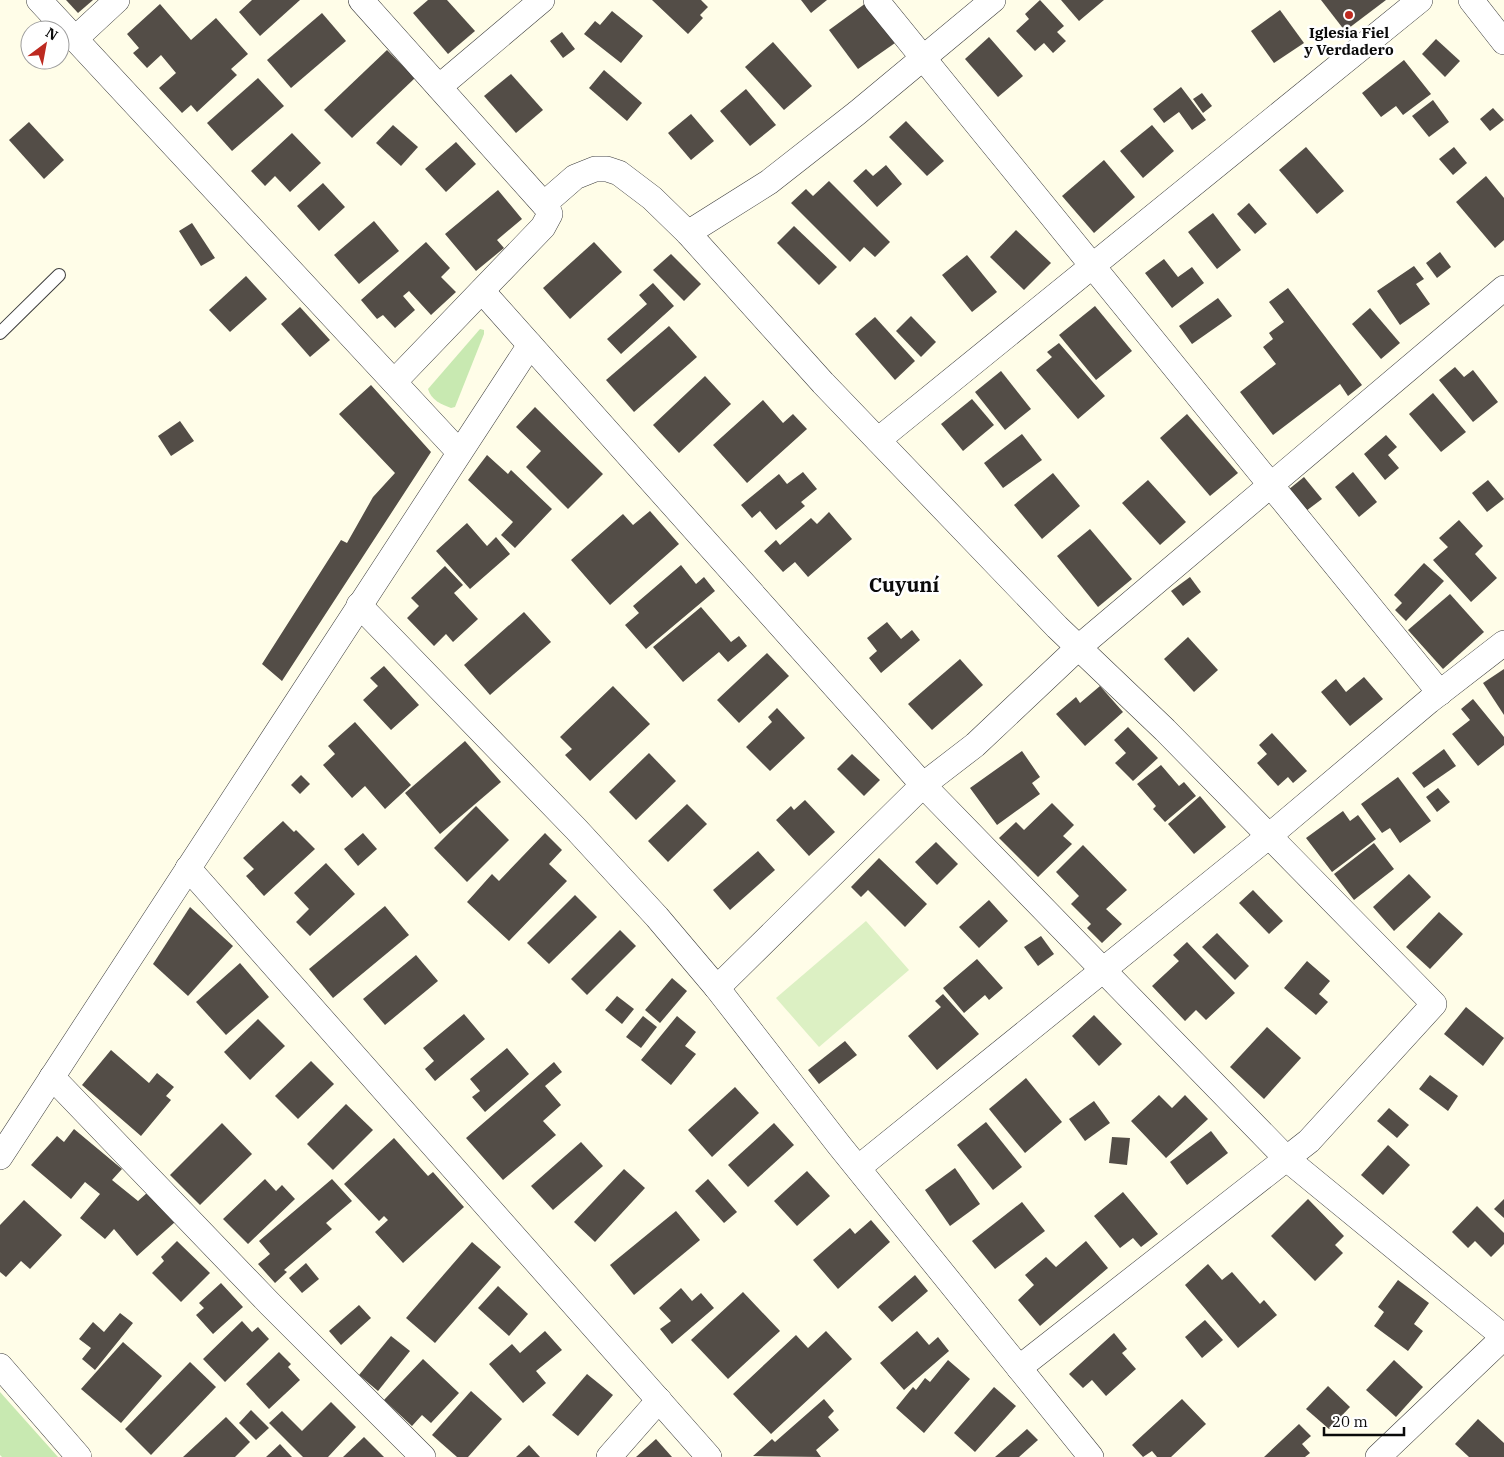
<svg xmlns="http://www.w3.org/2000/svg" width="1504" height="1457" font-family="'IBM Plex Serif',serif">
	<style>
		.green { fill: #c8e9b1 }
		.pitch { fill: #dcf0c3 }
		.building { fill: #534d47 }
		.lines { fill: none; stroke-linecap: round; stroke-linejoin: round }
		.service-casing { stroke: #3d3d3d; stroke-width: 14 }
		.minor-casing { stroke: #3d3d3d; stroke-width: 26 }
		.service { stroke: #fff; stroke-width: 12 }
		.minor { stroke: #fff; stroke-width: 25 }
		.poi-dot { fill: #bd2a20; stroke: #fff; stroke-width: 2 }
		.labels { text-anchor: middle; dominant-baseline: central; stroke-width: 5; stroke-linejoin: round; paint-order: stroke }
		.poi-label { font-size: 15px; font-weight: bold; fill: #0a0a0a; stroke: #fff }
		.district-label { font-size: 20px; font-weight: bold; fill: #0a0a0a; stroke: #fff }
	</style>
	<rect width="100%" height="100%" fill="#fffde8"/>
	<g class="green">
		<path d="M480,329L484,330V334L455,407L451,408C441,404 431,400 428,389Z"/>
		<path d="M0,1392L58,1457H2L0,1455Z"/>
	</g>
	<path class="pitch" d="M866,921L909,970L819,1047L776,998Z"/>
	<g class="building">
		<path d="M66,0H93L78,13Z"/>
		<path d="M252,0H300L260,36L239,12Z"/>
		<path d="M428,0H447L475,31L448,54L413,13Z"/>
		<path d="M652,0H701L708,7L700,15L703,18L688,34Z"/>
		<path d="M801,0H827L811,13Z"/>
		<path d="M1040,0L1064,26L1057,32L1066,41L1053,53L1044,43L1035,51L1016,31L1029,19L1025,14Z"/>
		<path d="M1061,0H1104L1079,21Z"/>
		<path d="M1321,0H1386L1345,31Z"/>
		<path d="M866,3L895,43L858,69L829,30Z"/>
		<path d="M160,4L191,40L216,18L248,54L231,69L237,75L197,112L191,105L182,113L159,88L176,73L161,55L147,68L133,53L139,48L127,34Z"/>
		<path d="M1280,10L1304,43L1274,63L1251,31Z"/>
		<path d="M612,11L643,36L621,63L584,34L595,21L600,25Z"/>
		<path d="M322,13L346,41L291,88L267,60Z"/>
		<path d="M562,32L575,49L563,58L550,41Z"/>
		<path d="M989,37L1023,76L998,97L965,59Z"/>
		<path d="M1436,39L1460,61L1445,77L1422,54Z"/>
		<path d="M773,42L812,86L784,110L745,67Z"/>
		<path d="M387,50L415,78L352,138L324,110Z"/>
		<path d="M1404,60L1431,94L1403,115L1396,106L1381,117L1362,93Z"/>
		<path d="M604,70L642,103L627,121L589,88Z"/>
		<path d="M511,74L543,110L516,133L484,96Z"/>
		<path d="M258,78L284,106L232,151L207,123Z"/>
		<path d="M1181,87L1206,120L1192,130L1179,112L1164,123L1153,109Z"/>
		<path d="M746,89L776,125L750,146L720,111Z"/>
		<path d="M1202,93L1212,106L1203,113L1193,99Z"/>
		<path d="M1433,100L1449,122L1429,137L1412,116Z"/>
		<path d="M1493,108L1504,120L1490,131L1480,119Z"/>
		<path d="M691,114L714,141L691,160L668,133Z"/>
		<path d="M906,121L944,161L927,176L889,137Z"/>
		<path d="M29,122L64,160L44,179L9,140Z"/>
		<path d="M393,125L418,147L401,166L376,143Z"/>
		<path d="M1152,125L1174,151L1143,178L1120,151Z"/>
		<path d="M292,133L321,163L290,192L275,176L265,186L251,171Z"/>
		<path d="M456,142L476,164L446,192L425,169Z"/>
		<path d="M1306,147L1344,191L1317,214L1279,170Z"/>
		<path d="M1454,147L1467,163L1453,175L1439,159Z"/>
		<path d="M1104,160L1135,197L1094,233L1062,196Z"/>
		<path d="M886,165L902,184L877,207L853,181L866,169L873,176Z"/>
		<path d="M1486,176L1504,198V240L1495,248L1456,202Z"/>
		<path d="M829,181L890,242L875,257L864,247L850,262L791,203L806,189L813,196Z"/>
		<path d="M323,183L345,207L319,231L297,206Z"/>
		<path d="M498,190L522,219L497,240L504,248L476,271L445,234Z"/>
		<path d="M1249,203L1267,224L1255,234L1237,214Z"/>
		<path d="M1213,213L1241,250L1217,269L1188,232Z"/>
		<path d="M374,221L399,251L359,284L334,255Z"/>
		<path d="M192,223L215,258L201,266L179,231Z"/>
		<path d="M794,226L837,267L819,285L777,243Z"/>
		<path d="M1016,230L1051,263L1024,290L990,257Z"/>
		<path d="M426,242L450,268L441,277L456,292L431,315L409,291L403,296L415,310L395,328L383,315L377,319L361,300Z"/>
		<path d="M594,242L622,272L570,319L543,288Z"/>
		<path d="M1440,252L1451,267L1437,278L1426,263Z"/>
		<path d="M671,254L701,284L684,301L653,270Z"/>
		<path d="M967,255L997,292L972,312L942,275Z"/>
		<path d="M1164,259L1178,277L1192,267L1204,283L1172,308L1145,273Z"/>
		<path d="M1414,266L1424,279L1416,284L1430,304L1400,325L1377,291Z"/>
		<path d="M246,276L267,299L230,332L209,310Z"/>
		<path d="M653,283L674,306L621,354L607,339L647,304L639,295Z"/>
		<path d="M1288,288L1362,385L1348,396L1340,384L1273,435L1240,392L1276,364L1263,347L1273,339L1269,333L1284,322L1269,302Z"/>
		<path d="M1218,298L1232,316L1192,344L1179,326Z"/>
		<path d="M1095,306L1132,351L1096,380L1059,335Z"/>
		<path d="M300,307L330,340L310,357L281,324Z"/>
		<path d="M1370,308L1400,343L1381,359L1352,324Z"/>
		<path d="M911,316L936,342L921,357L896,331Z"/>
		<path d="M875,317L915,361L895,380L855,334Z"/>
		<path d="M669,326L697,357L634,412L606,380Z"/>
		<path d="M1059,343L1105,396L1078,419L1036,370L1052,357L1047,352Z"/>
		<path d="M1455,367L1464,377L1473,370L1498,402L1473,422L1439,380Z"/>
		<path d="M1001,371L1031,409L1005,430L975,392Z"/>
		<path d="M705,376L731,404L679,453L653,425Z"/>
		<path d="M371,385L431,452L282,681L262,664L341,540L347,543L373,497L395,473L339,414Z"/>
		<path d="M1433,393L1466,432L1441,452L1409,414Z"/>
		<path d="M972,399L994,425L963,451L941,424Z"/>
		<path d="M763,400L783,423L793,414L807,429L747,483L713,445Z"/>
		<path d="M535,407L603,474L568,509L526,467L541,451L516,427Z"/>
		<path d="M1187,414L1238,473L1210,496L1160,438Z"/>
		<path d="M180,421L194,441L171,456L158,436Z"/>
		<path d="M1022,434L1042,460L1003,488L984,463Z"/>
		<path d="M1386,435L1397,447L1388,455L1399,468L1385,480L1364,454Z"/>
		<path d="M487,455L508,474L511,470L552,509L515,548L501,535L513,522L468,480Z"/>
		<path d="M803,472L817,489L801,502L805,506L776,530L760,511L752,518L741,505L779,474L787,484Z"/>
		<path d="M1353,472L1377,502L1359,517L1335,487Z"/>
		<path d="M1053,473L1080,506L1042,539L1014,505Z"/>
		<path d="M1304,477L1322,499L1306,511L1288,490Z"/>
		<path d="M1148,480L1186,522L1160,545L1122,503Z"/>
		<path d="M1488,480L1504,499L1487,512L1472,493Z"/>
		<path d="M650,511L679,544L610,605L571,560L623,514L633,525Z"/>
		<path d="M829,512L852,539L808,577L795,562L783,572L764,551L776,540L780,545L811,518L817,524Z"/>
		<path d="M1459,520L1483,546L1475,554L1497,578L1471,602L1433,560L1448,547L1439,538Z"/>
		<path d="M467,523L487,546L496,537L510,554L470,589L436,551Z"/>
		<path d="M1090,529L1132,579L1098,607L1057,556Z"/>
		<path d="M1424,563L1444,581L1406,621L1395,610L1402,603L1394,595Z"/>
		<path d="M681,565L696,584L704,577L715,591L646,649L625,625L639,613L633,606Z"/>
		<path d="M445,566L463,585L454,593L478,619L453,642L446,634L434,646L407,618L419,606L411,598Z"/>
		<path d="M1190,577L1201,592L1183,606L1171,591Z"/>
		<path d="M1450,594L1484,632L1443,669L1408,630Z"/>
		<path d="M701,607L731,642L739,636L747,646L728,662L719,652L683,682L653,647Z"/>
		<path d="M524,612L551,642L490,695L464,665Z"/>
		<path d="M887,622L901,639L912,630L920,640L881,673L869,658L877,651L867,638Z"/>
		<path d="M1188,637L1218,670L1194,692L1164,659Z"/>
		<path d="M767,653L789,676L739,723L717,700Z"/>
		<path d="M960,659L983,685L932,730L908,704Z"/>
		<path d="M384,666L419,705L391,730L363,700L378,686L370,678Z"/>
		<path d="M1504,669V715L1483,683Z"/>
		<path d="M1364,677L1383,699L1350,726L1321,692L1336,679L1346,692Z"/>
		<path d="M613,686L650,724L590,781L565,755L572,749L560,737Z"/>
		<path d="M1100,686L1123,712L1085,746L1056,714L1076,697L1080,703Z"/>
		<path d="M1473,699L1504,737V745L1478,766L1452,734L1470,720L1461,709Z"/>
		<path d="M777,708L805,738L770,771L746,747L772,722L768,717Z"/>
		<path d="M355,722L411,785L385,809L365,786L352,798L323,765L335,754L328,746Z"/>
		<path d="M1128,727L1158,758L1133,781L1115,763L1126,753L1114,740Z"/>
		<path d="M1272,733L1307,771L1293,783L1288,777L1278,786L1257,763L1267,754L1259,745Z"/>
		<path d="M465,741L501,782L440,834L405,793Z"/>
		<path d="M1444,749L1456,766L1424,788L1412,773Z"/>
		<path d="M1022,751L1040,777L1032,783L1040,794L997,825L970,788Z"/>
		<path d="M649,753L676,781L636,820L609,792Z"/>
		<path d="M852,754L880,780L864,796L837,769Z"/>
		<path d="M1161,765L1179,786L1184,782L1196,796L1165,822L1153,809L1156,806L1137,784Z"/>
		<path d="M301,775L310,784L300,794L291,785Z"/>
		<path d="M1398,777L1431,821L1400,843L1390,828L1382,833L1361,804Z"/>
		<path d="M1438,788L1450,802L1437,812L1426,797Z"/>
		<path d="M1200,796L1226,827L1194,854L1168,824Z"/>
		<path d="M805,800L835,832L809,856L776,820L791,806L794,810Z"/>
		<path d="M1052,803L1074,825L1063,836L1072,844L1038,877L999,838L1016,822L1024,830Z"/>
		<path d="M687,804L707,824L668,862L648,841Z"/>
		<path d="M476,806L509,840L467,882L434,848Z"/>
		<path d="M1343,811L1350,821L1358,815L1376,839L1332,872L1306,838Z"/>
		<path d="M283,821L294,832L296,830L315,849L264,896L246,876L254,869L243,858Z"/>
		<path d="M363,833L377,849L358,866L344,849Z"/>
		<path d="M545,833L562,850L549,864L567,881L509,941L467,902L492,874L499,881Z"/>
		<path d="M936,842L958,864L937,885L915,862Z"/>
		<path d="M1374,843L1394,869L1354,900L1334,874Z"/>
		<path d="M1083,845L1127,890L1106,909L1122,924L1102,943L1087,928L1091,924L1071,904L1079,896L1056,872Z"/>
		<path d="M758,851L775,870L730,910L713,890Z"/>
		<path d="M879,858L927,904L905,927L868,890L861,897L851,887Z"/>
		<path d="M326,863L355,894L310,936L296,922L309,909L294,893Z"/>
		<path d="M1409,874L1431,897L1394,931L1373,907Z"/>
		<path d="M1253,890L1283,921L1269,934L1239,903Z"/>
		<path d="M575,895L597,917L549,964L527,943Z"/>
		<path d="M989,900L1008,921L979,948L959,927Z"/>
		<path d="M385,906L409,935L333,998L309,969Z"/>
		<path d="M190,907L233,946L188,996L153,964Z"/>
		<path d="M1439,912L1463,934L1430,969L1406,947Z"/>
		<path d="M620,930L636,946L587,995L571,979Z"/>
		<path d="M1217,933L1249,966L1235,980L1202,947Z"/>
		<path d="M1041,936L1054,954L1038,966L1024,947Z"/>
		<path d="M1187,942L1235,993L1206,1020L1196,1010L1185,1021L1152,986L1179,961L1173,955Z"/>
		<path d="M416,955L438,981L385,1025L363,999Z"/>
		<path d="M977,959L1003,988L989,1000L985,995L964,1013L943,988Z"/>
		<path d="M1307,961L1330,981L1319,994L1328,1002L1316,1015L1284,988Z"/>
		<path d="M240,963L269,997L226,1035L196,1002Z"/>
		<path d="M672,978L687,991L660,1023L645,1010Z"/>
		<path d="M943,994L979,1034L937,1070L908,1036L941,1007L935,1001Z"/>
		<path d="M617,996L634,1009L622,1024L605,1010Z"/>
		<path d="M1466,1007L1504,1038L1483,1066L1444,1034Z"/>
		<path d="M464,1014L485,1039L435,1081L425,1069L434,1061L423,1048Z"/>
		<path d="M1094,1015L1122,1044L1099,1066L1072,1036Z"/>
		<path d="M643,1016L657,1027L641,1048L626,1037Z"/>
		<path d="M677,1016L696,1032L685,1046L696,1054L671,1085L641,1060Z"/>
		<path d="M258,1019L285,1046L250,1080L224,1052Z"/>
		<path d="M1267,1027L1301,1058L1264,1099L1230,1067Z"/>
		<path d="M845,1041L857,1055L819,1084L808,1070Z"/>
		<path d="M507,1048L529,1074L485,1112L472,1097L480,1091L470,1079Z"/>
		<path d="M111,1050L149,1083L157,1073L174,1087L166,1096L171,1100L141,1136L82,1085Z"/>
		<path d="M311,1061L334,1084L298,1119L275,1096Z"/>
		<path d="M554,1062L562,1072L545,1086L561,1105L543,1121L556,1135L503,1180L466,1138Z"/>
		<path d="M1430,1075L1458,1096L1448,1111L1419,1089Z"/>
		<path d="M1026,1078L1062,1122L1025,1153L989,1109Z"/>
		<path d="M735,1087L759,1113L712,1157L688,1130Z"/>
		<path d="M1159,1095L1172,1108L1185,1095L1208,1119L1166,1158L1131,1121Z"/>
		<path d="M1094,1101L1110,1123L1085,1141L1069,1119Z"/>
		<path d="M346,1104L373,1130L333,1170L307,1144Z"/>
		<path d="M1389,1108L1409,1125L1397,1138L1377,1121Z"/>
		<path d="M986,1122L1022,1167L993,1190L957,1145Z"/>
		<path d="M222,1123L252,1154L200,1205L170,1175Z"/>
		<path d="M774,1123L794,1145L748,1187L728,1165Z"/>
		<path d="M74,1129L122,1169L112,1180L138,1201L148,1192L175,1222L137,1256L114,1229L105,1239L80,1218L100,1194L85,1182L71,1199L31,1165L57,1136L64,1142Z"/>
		<path d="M1211,1131L1228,1153L1187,1185L1170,1162Z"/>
		<path d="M1112,1137L1130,1138L1127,1165L1109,1163Z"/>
		<path d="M394,1138L428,1176L433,1172L464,1207L403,1263L375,1232L388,1220L384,1216L379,1221L344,1184Z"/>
		<path d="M581,1142L603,1166L553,1210L531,1186Z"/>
		<path d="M1388,1145L1410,1165L1383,1195L1361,1175Z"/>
		<path d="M955,1168L980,1204L950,1226L925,1190Z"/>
		<path d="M624,1169L645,1188L595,1242L574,1222Z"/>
		<path d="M807,1171L830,1196L797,1226L774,1201Z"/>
		<path d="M265,1179L276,1191L282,1185L295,1199L248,1244L223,1219Z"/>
		<path d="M332,1179L352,1201L326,1223L332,1229L284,1270L287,1272L275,1283L258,1264L270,1254L259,1241Z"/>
		<path d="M708,1179L737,1212L724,1223L695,1191Z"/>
		<path d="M1123,1192L1158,1234L1141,1247L1133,1238L1120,1248L1094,1216Z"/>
		<path d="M1308,1199L1344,1236L1335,1245L1343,1253L1315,1281L1271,1236Z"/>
		<path d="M1504,1199V1218L1494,1209Z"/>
		<path d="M24,1200L62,1235L30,1269L21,1261L6,1277L0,1272V1225Z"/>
		<path d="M1022,1202L1045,1231L995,1269L972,1241Z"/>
		<path d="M1477,1206L1504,1233V1244L1491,1257L1475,1241L1468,1248L1452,1232Z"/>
		<path d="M676,1211L700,1240L634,1295L610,1265Z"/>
		<path d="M871,1220L890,1242L838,1289L813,1260L850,1228L855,1234Z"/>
		<path d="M177,1241L210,1273L181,1302L152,1273L164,1261L161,1257Z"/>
		<path d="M1086,1241L1108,1268L1040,1326L1018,1300L1034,1285L1025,1275L1046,1257L1056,1267Z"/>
		<path d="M472,1242L501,1267L435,1343L406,1318Z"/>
		<path d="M306,1263L319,1279L302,1293L289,1278Z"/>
		<path d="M1208,1264L1222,1280L1232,1272L1260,1304L1264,1300L1277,1315L1238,1348L1185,1285Z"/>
		<path d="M915,1275L928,1291L892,1322L878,1307Z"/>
		<path d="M1398,1280L1429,1303L1414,1324L1423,1331L1408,1351L1374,1326L1384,1312L1378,1307Z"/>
		<path d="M221,1283L243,1307L213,1334L196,1315L204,1308L199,1303Z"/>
		<path d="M498,1286L528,1314L509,1336L478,1308Z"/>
		<path d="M681,1288L692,1301L701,1293L714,1308L672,1344L660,1329L671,1321L659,1308Z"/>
		<path d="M743,1292L780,1331L728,1379L691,1340Z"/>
		<path d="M359,1305L371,1318L341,1345L329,1331Z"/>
		<path d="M120,1313L133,1323L95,1370L82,1359L91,1348L79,1339L93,1322L104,1332Z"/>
		<path d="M1205,1320L1223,1340L1202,1358L1185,1337Z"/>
		<path d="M242,1321L252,1332L258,1327L269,1339L225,1382L203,1359Z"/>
		<path d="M545,1331L562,1350L536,1371L546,1383L523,1403L489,1364L512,1344L520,1353Z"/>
		<path d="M826,1331L852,1359L771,1434L733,1394L796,1335L808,1348Z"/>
		<path d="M917,1331L929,1345L938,1337L949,1351L904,1390L880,1363Z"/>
		<path d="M1114,1333L1127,1349L1122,1353L1136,1369L1106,1396L1092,1380L1083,1388L1069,1374Z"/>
		<path d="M391,1336L410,1351L378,1391L359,1375Z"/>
		<path d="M123,1342L162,1376L121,1423L81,1389Z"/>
		<path d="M279,1352L291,1364L288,1367L300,1380L269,1409L246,1384Z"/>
		<path d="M423,1359L459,1393L431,1423L422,1415L412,1426L384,1400Z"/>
		<path d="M948,1360L970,1379L924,1433L896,1408L913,1387L916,1390L925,1378L930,1382Z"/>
		<path d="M1394,1360L1423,1387L1396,1417L1366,1390Z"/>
		<path d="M190,1362L216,1387L151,1455L125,1429Z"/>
		<path d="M587,1374L613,1395L578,1436L552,1415Z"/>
		<path d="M1328,1386L1350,1407L1329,1429L1306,1409Z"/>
		<path d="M994,1387L1016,1406L975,1452L954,1433Z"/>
		<path d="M471,1391L502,1419L468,1457H457L432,1435Z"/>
		<path d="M824,1399L834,1411L828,1417L839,1430L816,1450L821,1457L753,1456L772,1439L775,1442Z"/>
		<path d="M1182,1399L1206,1424L1171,1457H1157L1152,1451L1143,1457L1132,1445Z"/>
		<path d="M331,1402L356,1427L328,1457H303L269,1423L282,1411L302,1431Z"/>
		<path d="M251,1410L269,1428L256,1440L239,1423Z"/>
		<path d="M226,1417L250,1442L235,1457H183Z"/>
		<path d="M1478,1419L1504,1443V1457H1469L1455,1444Z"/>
		<path d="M1299,1424L1311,1436L1302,1444L1310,1453L1305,1457H1264Z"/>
		<path d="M1027,1429L1038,1440L1019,1457H995Z"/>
		<path d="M364,1437L384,1457H343Z"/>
		<path d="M656,1439L672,1457H636Z"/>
		<path d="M280,1444L292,1457H266Z"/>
		<path d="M529,1445L540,1457H516Z"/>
	</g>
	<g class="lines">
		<g class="service-casing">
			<path id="service" d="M0,333L59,275"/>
		</g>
		<g class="minor-casing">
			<g id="minor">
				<path d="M39,0L459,452"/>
				<path d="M361,0L548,209L550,214L543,227L394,382"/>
				<path d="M876,0L1440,693"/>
				<path d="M1471,0L1504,42"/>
				<path d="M75,39L117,0"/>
				<path d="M439,87L542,0"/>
				<path d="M544,204L575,177L595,169H607L619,173L652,198L688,233L823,383L1057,627L1165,730L1434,1004L1309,1141L1019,1368"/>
				<path d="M688,233L769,182L857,113L993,0"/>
				<path d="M482,291L923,785L1287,1159L1504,1337"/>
				<path d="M878,440L1420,0"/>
				<path d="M359,605L576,829L657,917L717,988L839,1145L1091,1457"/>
				<path d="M188,868L709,1457"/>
				<path d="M717,988L923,785L975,745L1079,647L1504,288"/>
				<path d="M52,1077L270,1304L423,1457"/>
				<path d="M0,1157L530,345"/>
				<path d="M858,1168L1269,836L1429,701L1504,643"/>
				<path d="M0,1366L79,1457"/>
				<path d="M609,1457L659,1400"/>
				<path d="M1378,1457L1504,1337"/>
			</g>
		</g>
		<use href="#service" class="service"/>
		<use href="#minor" class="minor"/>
	</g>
	<circle class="poi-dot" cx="1349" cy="15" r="5"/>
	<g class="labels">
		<g class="poi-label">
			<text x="1349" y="32">Iglesia Fiel<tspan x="1349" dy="17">y Verdadero</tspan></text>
		</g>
		<g class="district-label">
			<text x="904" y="584">Cuyuní</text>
		</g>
	</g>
	<g transform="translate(45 45) rotate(32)"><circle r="24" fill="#ffffff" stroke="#9d9d9d"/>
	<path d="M0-4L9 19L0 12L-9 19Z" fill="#bd2a20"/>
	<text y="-8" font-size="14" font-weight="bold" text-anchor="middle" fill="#0a0a0a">N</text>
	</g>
	<path d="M1324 1427v8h80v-8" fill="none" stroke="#0a0a0a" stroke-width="2.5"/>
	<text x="1332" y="1427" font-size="15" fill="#0a0a0a" stroke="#ffffff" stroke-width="4" paint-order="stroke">20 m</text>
</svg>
